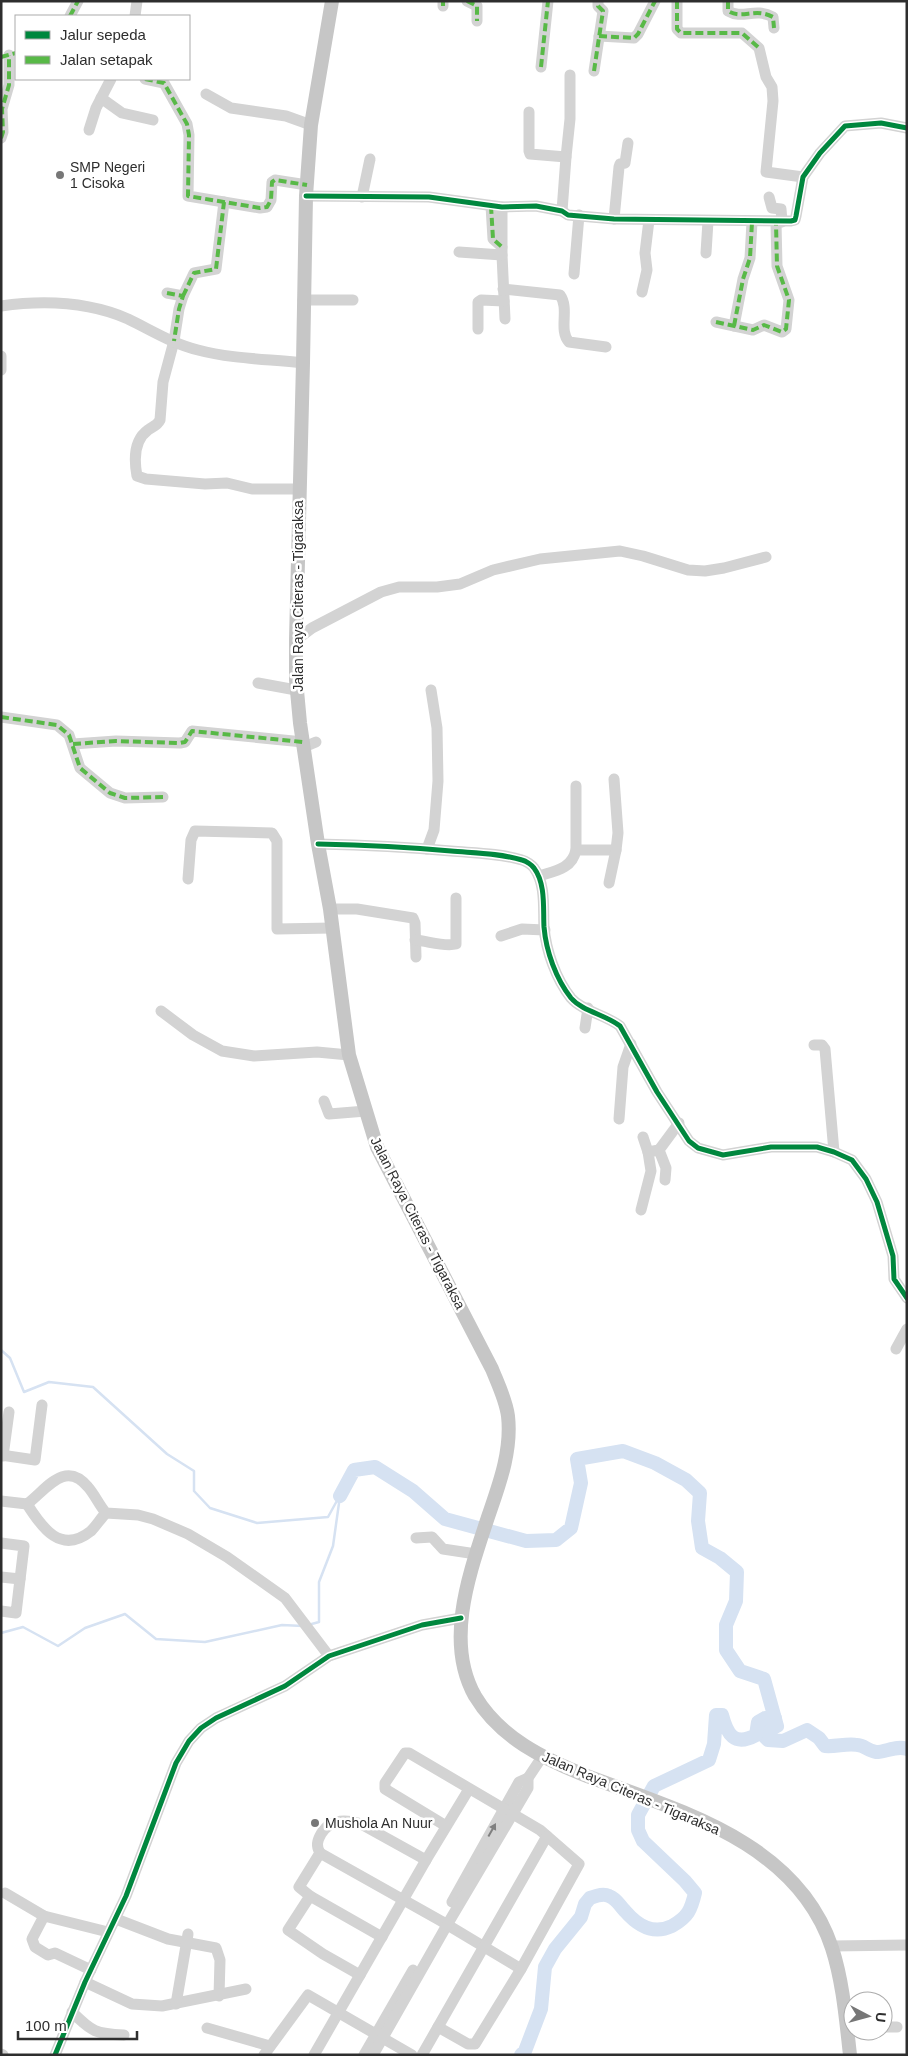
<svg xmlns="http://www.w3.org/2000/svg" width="908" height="2056" font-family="Arial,sans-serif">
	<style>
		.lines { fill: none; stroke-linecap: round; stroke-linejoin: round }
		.stream { stroke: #d6e2f2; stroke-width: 2.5 }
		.river { stroke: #d6e2f2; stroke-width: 14 }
		.minor { stroke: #d3d3d3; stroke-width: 11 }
		.major { stroke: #c6c6c6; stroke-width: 14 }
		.quiet { stroke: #58b947; stroke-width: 4; stroke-dasharray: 8 4; stroke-linecap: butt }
		.cycleway-casing { stroke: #fff; stroke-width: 8 }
		.cycleway { stroke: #00873e; stroke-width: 5 }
		.oneway { fill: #808080 }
		.poi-dot { fill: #777; stroke: #fff; stroke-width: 2 }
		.labels { text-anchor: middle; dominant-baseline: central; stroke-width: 5; stroke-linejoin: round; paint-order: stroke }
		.poi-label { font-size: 14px; fill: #2e2e2e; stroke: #fff; text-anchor: start }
		.street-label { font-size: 14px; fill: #2e2e2e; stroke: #fff }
	</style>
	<rect width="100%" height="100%" fill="#fff"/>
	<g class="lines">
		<g class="stream">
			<path d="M1,1350L10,1358L24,1392L49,1382L93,1387L167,1454L194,1471V1491L210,1508L257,1523L328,1517L339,1497"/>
			<path d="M308,1625L319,1622V1582L333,1546L340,1496"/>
			<path d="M1,1633L23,1627L58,1646L85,1628L125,1614L156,1639L205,1642L282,1625L303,1626"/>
		</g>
		<g class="river">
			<path d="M340,1496L354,1470L375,1467L413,1491L445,1519L526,1541L556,1540L571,1528L581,1483L577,1459L623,1451L655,1463L686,1480L700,1493L698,1521L702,1548L720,1558L737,1572L736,1601L726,1625V1650L740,1671L764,1679L777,1726L768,1731L765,1737L768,1740L783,1741L807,1730L819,1738L825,1746C836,1747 847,1743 857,1745C864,1745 868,1751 876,1752C886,1752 897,1745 907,1749"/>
			<path d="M521,2055L525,2051L541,2009L545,1967L555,1949L581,1917L585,1904L590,1898C596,1896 603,1893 609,1896C617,1899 619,1905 625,1911C638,1926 653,1935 672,1926C688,1917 691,1910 695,1893L685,1881L643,1841L638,1830V1815L654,1786L709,1760L714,1744L716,1715H722C727,1734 734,1747 756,1735L758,1722L765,1718H775"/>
		</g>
		<g class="minor">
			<path d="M467,1L477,6V21"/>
			<path d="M677,1V29L681,33H742L759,48L766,77L772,87L773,101L766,172L803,177"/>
			<path d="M728,1V11C743,20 754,7 773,17L774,28"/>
			<path d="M443,6V1"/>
			<path d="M70,16L78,1"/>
			<path d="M135,16L137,1"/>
			<path d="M599,36L634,38L638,34L655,1"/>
			<path d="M541,67L548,1"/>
			<path d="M594,71L603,11L598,6V1"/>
			<path d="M145,79L164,83L187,124L189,135L188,196L260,208L267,207L271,200L272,182L275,180L307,185"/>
			<path d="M206,94L231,108L286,116L311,125"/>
			<path d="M101,98L122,113L153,120"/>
			<path d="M529,112V151L530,154L566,157L570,119V75"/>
			<path d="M89,130L96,108L111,79"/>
			<path d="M1,138L3,132L2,109L9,85V55"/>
			<path d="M306,196L429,197L502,207L536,206L562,211L568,215L614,219L791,221L795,220L796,216L803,177L820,153L845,126L881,123L907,128"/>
			<path d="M362,197L370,159"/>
			<path d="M769,197L772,208L781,209L782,222"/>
			<path d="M491,206L493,239L502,247"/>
			<path d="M502,207V255L505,319"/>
			<path d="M562,211L566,157"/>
			<path d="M614,219L619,167L620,164L625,163L628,143"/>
			<path d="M459,252L502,255"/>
			<path d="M706,253L708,221"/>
			<path d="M574,274L579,215"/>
			<path d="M503,289L560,295C570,309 558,330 569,342L606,347"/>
			<path d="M642,292L647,270L645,253L649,220"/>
			<path d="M167,293L183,296L179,309L174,341L163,382L160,420C157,426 153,426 148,430C134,440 134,460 137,476L146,479L205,484L227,483L252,489H299"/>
			<path d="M183,296L194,273L216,269L224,202"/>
			<path d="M303,300H353"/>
			<path d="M1,306C44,300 89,302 128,319C151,330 173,344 198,350C232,359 268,359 303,363"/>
			<path d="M716,322L753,330L764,325L782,332L786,329L789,300L777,266L776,223"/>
			<path d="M734,326L743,279L750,258L752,222"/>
			<path d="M478,329V302L481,300L504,301"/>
			<path d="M1,356V370"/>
			<path d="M296,640L312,628L381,592L399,587H437L460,584L493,570L540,559L620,551L643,556L688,570L705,571L724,568L766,557"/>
			<path d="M258,683L296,690"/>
			<path d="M1,717L57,725L69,735L80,768L110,793L125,798L163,797"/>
			<path d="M73,744L116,741L180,743L185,742L192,731L303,742"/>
			<path d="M304,747L316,742"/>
			<path d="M318,844C362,845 406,847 451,851C474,853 499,853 522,860C526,861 532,865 534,868C546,884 543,909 544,927C546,951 556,979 571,998C582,1011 606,1015 620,1026L657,1092L689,1141L698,1148L723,1155L771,1147H817L834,1152L852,1160L866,1179L877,1202L893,1256L894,1279L907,1298"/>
			<path d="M427,849L434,830L438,781L437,728L431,690"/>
			<path d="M576,850H616L618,833L614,779"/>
			<path d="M539,876C555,871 572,869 576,850V786"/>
			<path d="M188,879L191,840L195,831L272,833L277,841V929L332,928"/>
			<path d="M609,883L616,850"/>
			<path d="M330,909H357L413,918L415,923L416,957"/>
			<path d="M501,936L522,929L545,930"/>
			<path d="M415,940C428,941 444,947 456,944V898"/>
			<path d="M161,1011L193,1035L222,1051L254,1056L317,1052L349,1055"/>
			<path d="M585,1028L588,1008"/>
			<path d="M814,1045H822L825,1049L834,1152"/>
			<path d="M324,1101L329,1114L366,1111"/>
			<path d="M619,1119L623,1067L631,1044"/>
			<path d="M643,1137L648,1152"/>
			<path d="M665,1180L666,1168L659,1150L679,1123"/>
			<path d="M641,1210L651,1171L648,1152L659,1150"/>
			<path d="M896,1349L907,1329"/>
			<path d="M1,1455L35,1460L42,1405"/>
			<path d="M3,1456L9,1412"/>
			<path d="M1,1501L27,1504C46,1490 65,1459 88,1487C95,1495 99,1505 106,1513L138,1515L153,1519L188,1534L227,1557L285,1598L329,1656"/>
			<path d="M27,1504C42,1528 61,1555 91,1531C96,1526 101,1518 106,1513"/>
			<path d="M416,1538L432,1537L443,1549L476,1554"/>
			<path d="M1,1543L24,1546L16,1613L1,1611"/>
			<path d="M1,1577L20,1579"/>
			<path d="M320,1853L441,1921L521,1969"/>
			<path d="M5,1893L44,1916L108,1932"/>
			<path d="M310,1896L382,1937"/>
			<path d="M452,1902L519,1782L528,1778"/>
			<path d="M44,1916L32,1939L35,1947L48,1955L55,1953L91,1970"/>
			<path d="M116,1919L168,1939L216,1948L220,1960L219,1996"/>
			<path d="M832,1946L907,1945"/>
			<path d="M360,1975L323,1954L288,1930L310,1896L299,1887L320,1853C316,1846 317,1841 321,1834C330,1819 345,1819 361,1824L426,1860"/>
			<path d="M85,1982L132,2004L162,2006L246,1989"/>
			<path d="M176,2004L188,1934"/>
			<path d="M72,2012C92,2032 96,2034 124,2035"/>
			<path d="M438,2027L468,2044H475L521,1969L579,1864L540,1830L409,1753H405L385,1783V1789L446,1826"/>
			<path d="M883,2027H897"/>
			<path d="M207,2028L270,2046"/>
			<path d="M1,2054L3,2055"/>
			<path d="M55,2055L85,1982L126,1896L176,1763L189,1741L201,1728L216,1718L285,1686L329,1656L422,1625L461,1618"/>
			<path d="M264,2055L308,1995L412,2055"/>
			<path d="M314,2055L426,1860L469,1789"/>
			<path d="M364,2055L413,1970"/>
			<path d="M373,2055L447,1925L528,1788V1778L542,1757"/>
			<path d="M422,2055L547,1836"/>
		</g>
		<path class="major" d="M332,1L311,125L306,196L303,363L296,640V680L300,723L318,844L330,909L349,1055L377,1147L492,1369C498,1384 506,1400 508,1416C512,1451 499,1485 488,1517C470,1572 444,1641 475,1696C500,1738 544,1759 587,1776C680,1811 797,1842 832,1948C843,1982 846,2020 850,2055"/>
		<g class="quiet">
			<path d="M467,1L477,6V21"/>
			<path d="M677,1V29L681,33H742L759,48"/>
			<path d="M728,1V11C743,20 754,7 773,17L774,28"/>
			<path d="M443,6V1"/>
			<path d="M70,16L78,1"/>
			<path d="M599,36L634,38L638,34L655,1"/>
			<path d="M1,57L16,53"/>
			<path d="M541,67L548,1"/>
			<path d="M594,71L603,11L598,6V1"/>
			<path d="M145,79L164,83L187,124L189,135L188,196L260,208L267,207L271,200L272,182L275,180L307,185"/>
			<path d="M1,138L3,132L2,109L9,85V55"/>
			<path d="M491,206L493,239L502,247"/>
			<path d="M167,293L183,296L179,309L174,341"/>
			<path d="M183,296L194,273L216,269L224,202"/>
			<path d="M716,322L753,330L764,325L782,332L786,329L789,300L777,266L776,223"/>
			<path d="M734,326L743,279L750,258L752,222"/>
			<path d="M1,717L57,725L69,735L80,768L110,793L125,798L163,797"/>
			<path d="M73,744L116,741L180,743L185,742L192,731L303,742"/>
		</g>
		<g class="cycleway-casing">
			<g id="cycleway">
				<path d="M306,196L429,197L502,207L536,206L562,211L568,215L614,219L791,221L795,220L796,216L803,177L820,153L845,126L881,123L907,128"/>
				<path d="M318,844C362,845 406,847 451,851C474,853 499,853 522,860C526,861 532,865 534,868C546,884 543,909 544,927C546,951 556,979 571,998C582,1011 606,1015 620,1026L657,1092L689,1141L698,1148L723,1155L771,1147H817L834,1152L852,1160L866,1179L877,1202L893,1256L894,1279L907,1298"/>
				<path d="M55,2055L85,1982L126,1896L176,1763L189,1741L201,1728L216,1718L285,1686L329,1656L422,1625L461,1618"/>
			</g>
		</g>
		<use href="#cycleway" class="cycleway"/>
	</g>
	<defs><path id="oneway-solid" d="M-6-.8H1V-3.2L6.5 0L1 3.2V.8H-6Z" transform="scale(1.25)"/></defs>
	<use class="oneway" href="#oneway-solid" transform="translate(492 1830) rotate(-61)"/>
	<g class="poi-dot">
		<circle cx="60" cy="175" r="5"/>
		<circle cx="315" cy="1823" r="5"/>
	</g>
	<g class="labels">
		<g class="poi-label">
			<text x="70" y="167">SMP Negeri<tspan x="70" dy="16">1 Cisoka</tspan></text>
			<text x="325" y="1823">Mushola An Nuur</text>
		</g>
		<g class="street-label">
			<text transform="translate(298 596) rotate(-90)">Jalan Raya Citeras - Tigaraksa</text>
			<text transform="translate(418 1223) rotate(63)">Jalan Raya Citeras - Tigaraksa</text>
			<text transform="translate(631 1793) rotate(23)">Jalan Raya Citeras - Tigaraksa</text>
		</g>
	</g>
	<rect width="908" height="2056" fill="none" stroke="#2e2e2e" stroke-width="5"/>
	<rect x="15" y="15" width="175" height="65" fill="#ffffff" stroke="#ababab"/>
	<rect x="25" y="31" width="25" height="8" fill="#00873e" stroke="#ababab"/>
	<text x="60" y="40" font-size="15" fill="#2e2e2e">Jalur sepeda</text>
	<rect x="25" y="56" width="25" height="8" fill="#58b947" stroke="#ababab"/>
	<text x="60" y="65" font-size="15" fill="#2e2e2e">Jalan setapak</text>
	<g transform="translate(868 2016) rotate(96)"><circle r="24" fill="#ffffff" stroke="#ababab"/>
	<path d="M0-4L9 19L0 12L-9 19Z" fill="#777777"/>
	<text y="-8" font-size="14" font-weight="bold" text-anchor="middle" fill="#2e2e2e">U</text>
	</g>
	<path d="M18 2031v8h119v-8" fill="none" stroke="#2e2e2e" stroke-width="2.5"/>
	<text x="25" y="2031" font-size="15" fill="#2e2e2e" stroke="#ffffff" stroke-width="4" paint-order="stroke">100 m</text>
</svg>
